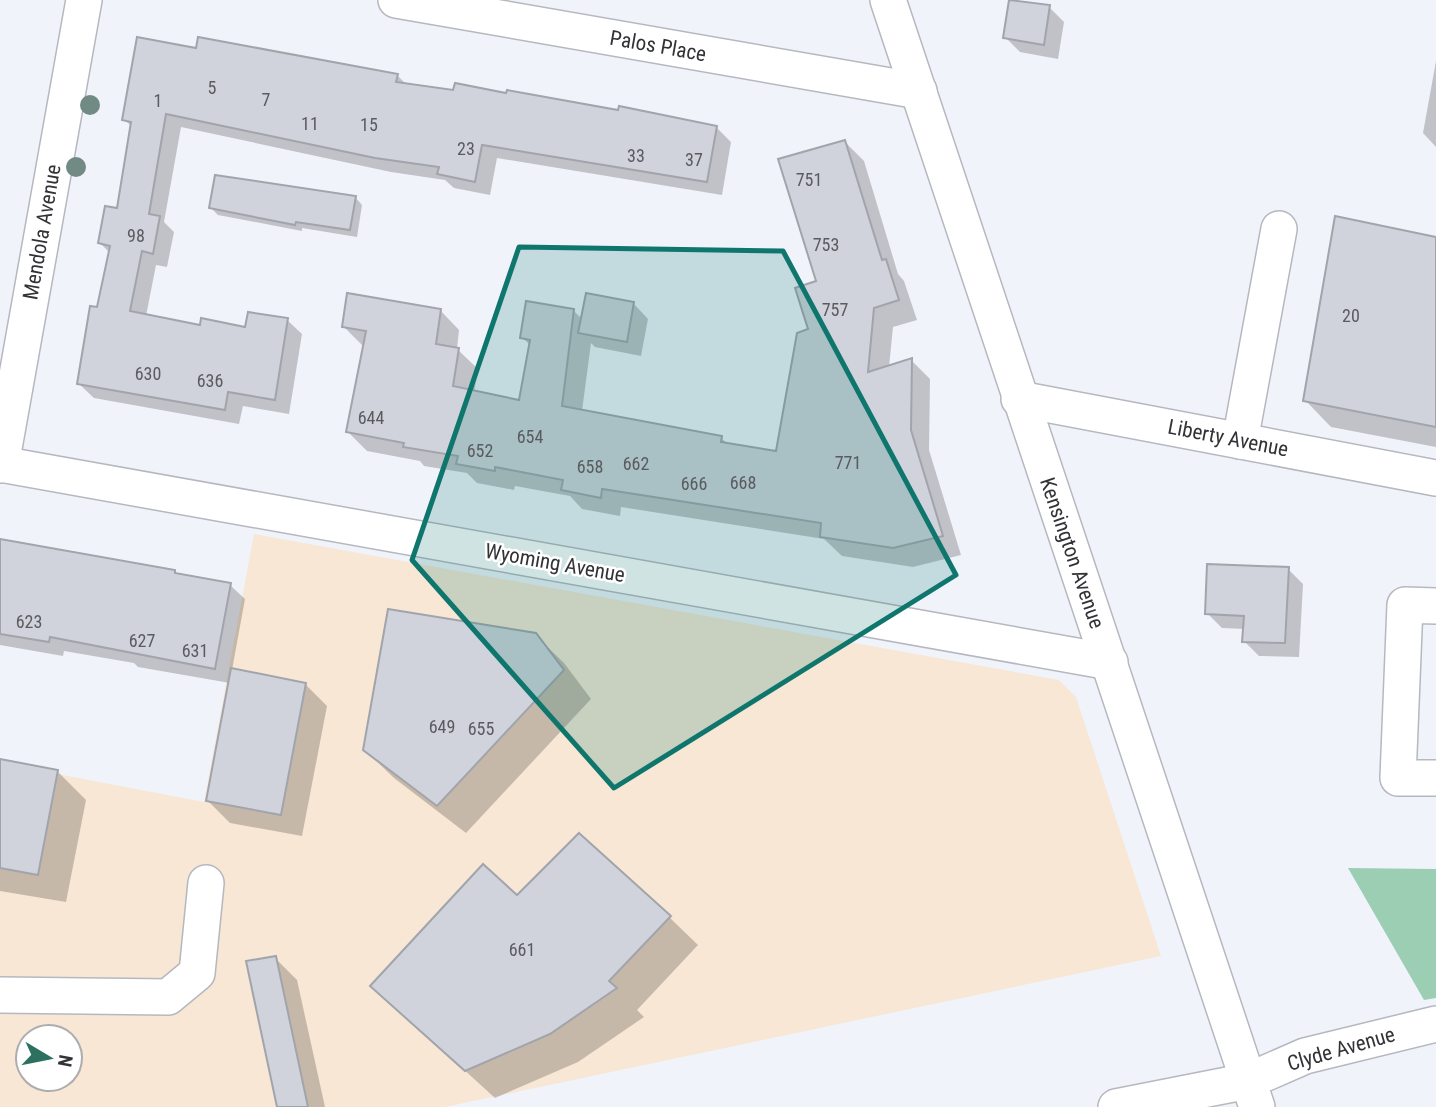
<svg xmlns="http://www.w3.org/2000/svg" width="1436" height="1107" font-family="'Roboto Condensed',sans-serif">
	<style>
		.industrial { fill: #f7e7d4; fill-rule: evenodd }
		.forest { fill: #9cceb4 }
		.shadow { fill: #0003 }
		.building { fill: #d0d3db; stroke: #a2a4ac; stroke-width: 2 }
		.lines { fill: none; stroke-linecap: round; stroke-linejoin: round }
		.minor-casing { stroke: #b6b8c0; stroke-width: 38 }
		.minor { stroke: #fff; stroke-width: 35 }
		.tree { fill: #718a84 }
		.marked { fill: #0f766e; fill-opacity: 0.2; stroke: #0f766e; stroke-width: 5; stroke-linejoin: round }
		.labels { text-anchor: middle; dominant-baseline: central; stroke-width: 5; stroke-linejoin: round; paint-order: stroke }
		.number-label { font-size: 18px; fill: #5a5b5f }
		.street-label { font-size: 21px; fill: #323336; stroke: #fff }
	</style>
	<rect width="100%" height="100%" fill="#f1f3fb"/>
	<path class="industrial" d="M254,534L1059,680L1076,697L1161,956L445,1107H0V763L204,802ZM28,1037H70V1079H28Z"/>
	<path class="forest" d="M1348,868L1436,869V998L1424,1000Z"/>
	<g class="shadow">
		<path d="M1049,7L1064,22L1058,59L1020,52L1005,37Z"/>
		<path d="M197,50L397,75L407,85L716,127L731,142L722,195L497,158L490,195L454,188L445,180L391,172L181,127L164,222L174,232L167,267L156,265L146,316L201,327L247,329L287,320L302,334L289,414L243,406L239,424L94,398L79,384L110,253L100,243L118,210L132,127L124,119Z"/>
		<path d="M1436,61V147L1423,133Z"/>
		<path d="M845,142L864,161L898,274L904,281L917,320L893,327L889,367L911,360L930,379L929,450L961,555L913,567L842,556L824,539L621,507L620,516L582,509L570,496L515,486L514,490L477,483L467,473L424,466L420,461L367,451L347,431L364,347L344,327L440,310L459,330L457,349L478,369L474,393L520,402L531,346L522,337L573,310L582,319L634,304L648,319L641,356L595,347L591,343L582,411L721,438L729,445L778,453L810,331Z"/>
		<path d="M355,197L362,205L357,237L302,228V231L218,215L211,208Z"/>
		<path d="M1436,237V447L1331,427L1305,400Z"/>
		<path d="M0,540L230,585L245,599L232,670L305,684L327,706L302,836L230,823L208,801L230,683L138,667L134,663L64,651L63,656L0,645Z"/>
		<path d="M1288,569L1303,584L1299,657L1259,656L1244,641L1245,629L1222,628L1207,613Z"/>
		<path d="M535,635L564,663L591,699L466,833L394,778L365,750Z"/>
		<path d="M0,761L57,771L86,800L66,902L0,891Z"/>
		<path d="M517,897L669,917L698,945L637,1010L644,1017L578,1062L495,1098L372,986Z"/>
		<path d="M275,958L297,980L325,1107H278Z"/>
	</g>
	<g class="building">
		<path d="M1009,0L1050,5L1044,45L1003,38Z"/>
		<path d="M137,37L196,48L198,37L398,74L396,82L453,90L455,83L506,93L507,90L618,110L619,106L717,126L707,182L482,145L475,182L437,174L439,167L375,158L166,114L149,214L160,216L153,254L142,251L130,311L200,325L201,318L245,327L248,312L288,318L275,400L228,392L225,410L77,384L90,306L97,307L110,246L98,243L105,206L117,208L131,122L122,120Z"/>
		<path d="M845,140L882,260L886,259L899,300L874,308L868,372L912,358L911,430L943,536L893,548L820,537L821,523L602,489L601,498L561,490L563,480L495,467V471L456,464L458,456L403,447L404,443L346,432L366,331L342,327L347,293L441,309L436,344L459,348L453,386L519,400L530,340L520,338L526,301L574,309L562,406L722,436L721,442L776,451L797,333L808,329L795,288L816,281L778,159Z"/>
		<path d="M215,175L356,196L350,230L296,222L295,225L209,208Z"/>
		<path d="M1335,216L1436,237V427L1303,401Z"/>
		<path d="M586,293L634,302L627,342L578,333Z"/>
		<path d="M0,539L175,570V573L231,583L215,669L50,637L49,642L0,634Z"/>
		<path d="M1207,564L1289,567L1285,643L1242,642L1244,616L1205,614Z"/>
		<path d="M388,609L536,633L564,670L437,806L363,750Z"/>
		<path d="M231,668L306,683L281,815L206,801Z"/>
		<path d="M0,759L58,770L38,875L0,868Z"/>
		<path d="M579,833L671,916L609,981L617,988L550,1034L465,1071L370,986L483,864L517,895Z"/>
		<path d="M276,956L308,1107H277L246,961Z"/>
	</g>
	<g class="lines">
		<g class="minor-casing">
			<g id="minor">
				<path d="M396,0L919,91"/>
				<path d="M888,0L1257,1107"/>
				<path d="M1019,399L1436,478"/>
				<path d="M1240,441L1279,229"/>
				<path d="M0,464L1110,662"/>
				<path d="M1,465L84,0"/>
				<path d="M1436,606L1405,605L1398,778H1436"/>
				<path d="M0,995L168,997L197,973L206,883"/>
				<path d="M1116,1107L1248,1081L1305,1056L1436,1024"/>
			</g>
		</g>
		<use href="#minor" class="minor"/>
	</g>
	<g class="tree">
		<circle cx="90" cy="105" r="10"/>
		<circle cx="76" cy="167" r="10"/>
	</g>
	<path class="marked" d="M519,247L783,251L956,575L614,788L412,560Z"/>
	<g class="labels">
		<g class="number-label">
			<text x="212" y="87">5</text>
			<text x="266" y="99">7</text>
			<text x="158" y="100">1</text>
			<text x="310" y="123">11</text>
			<text x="369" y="124">15</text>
			<text x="466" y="148">23</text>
			<text x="636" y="155">33</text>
			<text x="694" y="159">37</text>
			<text x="809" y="179">751</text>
			<text x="136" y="235">98</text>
			<text x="826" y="244">753</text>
			<text x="835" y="309">757</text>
			<text x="1351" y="315">20</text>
			<text x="148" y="373">630</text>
			<text x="210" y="380">636</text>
			<text x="371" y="417">644</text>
			<text x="530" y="436">654</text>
			<text x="480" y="450">652</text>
			<text x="848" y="462">771</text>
			<text x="636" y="463">662</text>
			<text x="590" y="466">658</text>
			<text x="743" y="482">668</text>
			<text x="694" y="483">666</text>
			<text x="29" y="621">623</text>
			<text x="142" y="640">627</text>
			<text x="195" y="650">631</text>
			<text x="442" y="726">649</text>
			<text x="481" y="728">655</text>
			<text x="522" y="949">661</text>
		</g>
		<g class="street-label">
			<text transform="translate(658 46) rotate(10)">Palos Place</text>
			<text transform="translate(42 232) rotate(-80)">Mendola Avenue</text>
			<text transform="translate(1228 438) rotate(11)">Liberty Avenue</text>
			<text transform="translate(1072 553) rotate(71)">Kensington Avenue</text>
			<text transform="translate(555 563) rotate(10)">Wyoming Avenue</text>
			<text transform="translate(1341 1049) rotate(-16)">Clyde Avenue</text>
		</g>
	</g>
	<g transform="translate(49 1058) rotate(100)"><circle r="33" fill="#ffffff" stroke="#adadaf" stroke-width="2"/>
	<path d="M0-5L12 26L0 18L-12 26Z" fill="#2e705f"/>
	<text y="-10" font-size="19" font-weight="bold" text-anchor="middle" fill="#323336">N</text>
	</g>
</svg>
